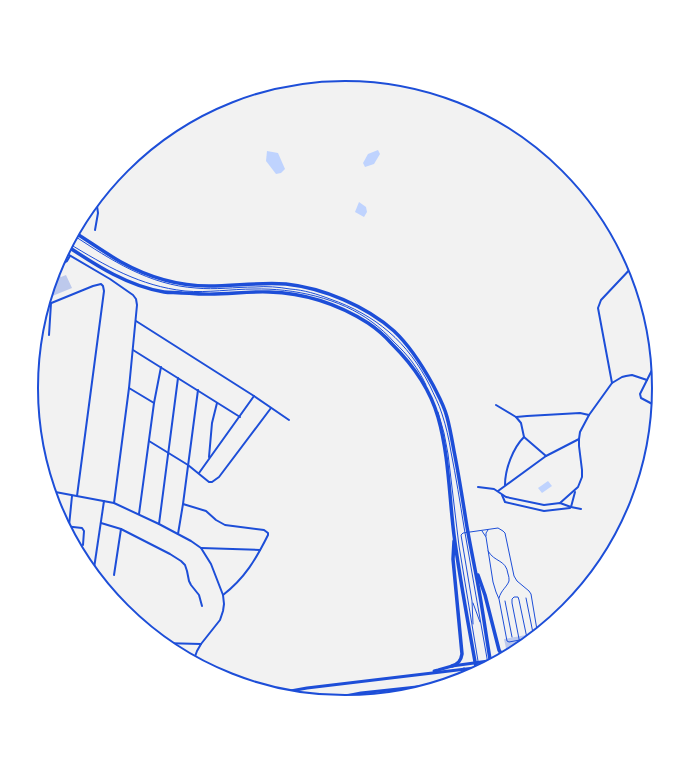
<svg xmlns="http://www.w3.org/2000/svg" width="691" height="777" font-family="Inter,sans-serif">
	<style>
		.water { fill: #bfd3fe }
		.building { fill: #bdc9ec }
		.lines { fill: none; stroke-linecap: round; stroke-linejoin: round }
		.path { stroke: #1d4ed8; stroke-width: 1 }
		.service { stroke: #1d4ed8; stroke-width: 1 }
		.minor { stroke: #1d4ed8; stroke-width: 2 }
		.primary { stroke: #1d4ed8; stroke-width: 3 }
		.motorway { stroke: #1d4ed8; stroke-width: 3.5 }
		.rim { fill: none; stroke: #1d4ed8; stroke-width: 2 }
	</style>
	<rect width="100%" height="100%" fill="#f2f2f2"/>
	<g class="water">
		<path d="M378,150L380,154L374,164L365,167L363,163L368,154Z"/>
		<path d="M267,151L278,153L285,169L281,173L276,174L266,161Z"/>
		<path d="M359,202L366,207L367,212L364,217L355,212Z"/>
		<path d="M548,481L552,486L542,493L538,488Z"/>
	</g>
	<g class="building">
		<path d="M72,236L76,238L72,243L69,241Z"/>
		<path d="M58,271L61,277L66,275L72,288L45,299L54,273Z"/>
		<path d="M543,632L520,650L507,653L504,639Z"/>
	</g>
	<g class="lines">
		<g class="path">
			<path d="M526,598L533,633"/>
			<path d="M505,601L512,637"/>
		</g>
		<g class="service">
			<path d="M73,235C111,260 149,285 196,288C215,290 235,287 255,287C267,286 278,287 290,289C304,290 317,294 330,299C376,315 408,342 430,386C434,395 439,404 442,414C446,426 449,439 451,452C456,477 460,502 464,527C472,573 480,619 488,664"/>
			<path d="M68,243C106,266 140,286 185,291C208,293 231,289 254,289C293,288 340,298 372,322C380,328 387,334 394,342C408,355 418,368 426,385"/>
			<path d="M438,412L444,433L448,454L459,546L478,661"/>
			<path d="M482,531L486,537L493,582L496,592L499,599L507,641L509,642L536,637"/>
			<path d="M486,536V533L488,530"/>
			<path d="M488,551C495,563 506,559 508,574C509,577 509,578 509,581C507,587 501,590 499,598"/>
			<path d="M473,603L480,622"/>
			<path d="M473,624L472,601L461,535L463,533L498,528L503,531L505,533L514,576L517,581L529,591L531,594L538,636"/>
			<path d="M521,649L512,603V599L514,597H518L519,600L528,643"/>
			<path d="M479,664L480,671"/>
		</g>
		<g class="minor">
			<path d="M95,230L98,213L96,199"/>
			<path d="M64,252L110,279L133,295L136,299L137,305L129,388L114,503"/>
			<path d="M56,267L67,261L70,256"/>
			<path d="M44,306L93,286L101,284L103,286L104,291L77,496"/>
			<path d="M136,321L254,396L289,420"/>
			<path d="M49,335L51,303"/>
			<path d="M133,350L240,417"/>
			<path d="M647,380L640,394L641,398L658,407"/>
			<path d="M612,383L598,308L601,300L634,265"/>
			<path d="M129,388L154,403"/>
			<path d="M496,405L516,417L521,423L524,437L546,456"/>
			<path d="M516,417L527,416L580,413L589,415"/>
			<path d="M149,441L188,465L209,482H212L219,477L271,408"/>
			<path d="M209,457L212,423L217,403"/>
			<path d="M199,473L254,396"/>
			<path d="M505,485C505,469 513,448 524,437"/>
			<path d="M478,487L494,489L506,497L544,505L560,503L571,507L581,509"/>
			<path d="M50,491L114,503L159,524L191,541L201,548L211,564L223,595L224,604L223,611L220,620L201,644L197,651L193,662"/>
			<path d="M498,491L546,456L579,439"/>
			<path d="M502,495L505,502L544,511L570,508"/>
			<path d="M560,503L578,487L582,477V470L579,446V439L580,432L589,415L612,383L622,377L626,376L632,375L647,380L654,366L658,364"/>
			<path d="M183,504L206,511L216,520L225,525L264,530L268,533V535C256,559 245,578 223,595"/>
			<path d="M571,507L575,492"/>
			<path d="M139,514L154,403L161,367"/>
			<path d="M101,523L121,529L170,554L181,561L185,565L187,571L189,581L191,585L199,595L202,606"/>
			<path d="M159,524L178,378"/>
			<path d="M64,526L82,528L84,531L83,545"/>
			<path d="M69,526L72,496"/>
			<path d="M178,534L183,504L198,390"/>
			<path d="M201,548L260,550"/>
			<path d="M93,575L104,501"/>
			<path d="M114,575L121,529"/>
			<path d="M162,643L201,644"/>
		</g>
		<g class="primary">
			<path d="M464,669L466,675L465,679"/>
			<path d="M434,671L438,670L452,666L503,659"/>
			<path d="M274,694L307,688L491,666"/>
			<path d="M320,701L361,693L454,683"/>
		</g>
		<g class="motorway">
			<path d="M74,232C90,242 105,253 121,262C148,277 178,286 209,286C235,286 260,282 286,284C323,288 366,306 394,331C410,346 422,365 433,385C438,395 444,405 447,417C450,428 452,440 454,451C459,476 463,502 467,527C471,550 476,573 480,596C484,619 487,642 491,665"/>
			<path d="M67,246C97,266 128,286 164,292C170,293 176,292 182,293C189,293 196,294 203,294C225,295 247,291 269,292C304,293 338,304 368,323C377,329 385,336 392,344C412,364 430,389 438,417C449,456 449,495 454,535C460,581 469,627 477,673"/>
			<path d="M478,575L485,595L499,650L502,655L507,657"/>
			<path d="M452,666C458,664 461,661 462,654L453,559L454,541"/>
		</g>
	</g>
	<path d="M0 0H691V777H0ZM38 388a307 307 0 1 1 614 0a307 307 0 1 1-614 0Z" fill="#fff" fill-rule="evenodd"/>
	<path class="rim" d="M38 388a307 307 0 1 1 614 0a307 307 0 1 1-614 0Z"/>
</svg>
